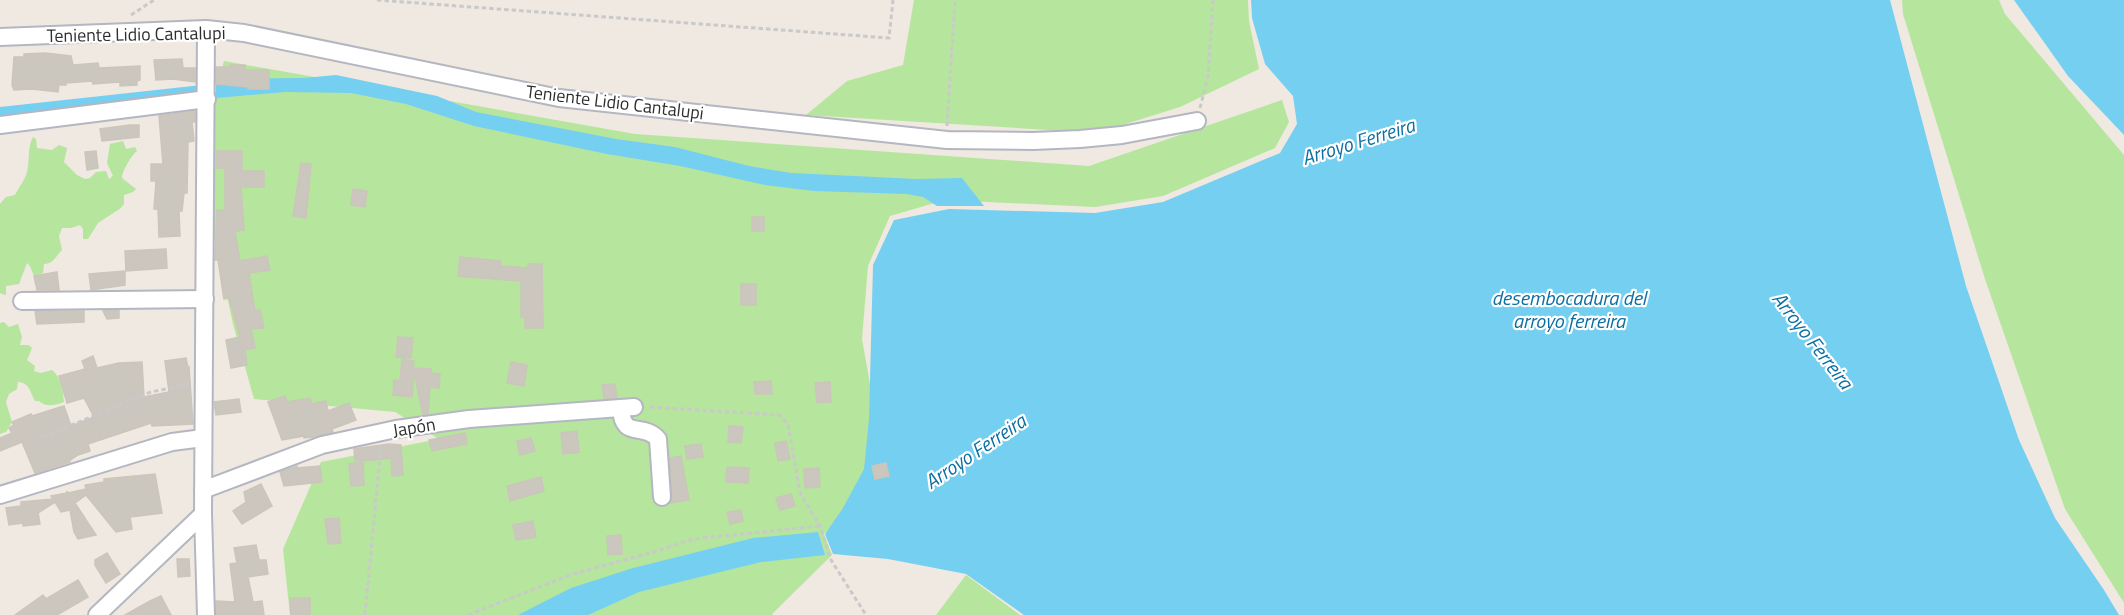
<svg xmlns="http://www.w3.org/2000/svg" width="2124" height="615" font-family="'Titillium Web',sans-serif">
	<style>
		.green { fill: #b6e59e }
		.water { fill: #75cff0 }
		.building { fill: #cbc7bf; stroke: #cbc5ba; stroke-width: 1.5 }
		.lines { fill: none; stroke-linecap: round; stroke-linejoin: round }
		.minor-casing { stroke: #b4b7c1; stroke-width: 20 }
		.path { stroke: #c9c9c9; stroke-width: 3; stroke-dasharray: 4.5 3; stroke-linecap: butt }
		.minor { stroke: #fff; stroke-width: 16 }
		.labels { text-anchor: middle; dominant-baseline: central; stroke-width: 4.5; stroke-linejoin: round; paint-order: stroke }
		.street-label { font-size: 18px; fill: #2e2e2e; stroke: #fff }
		.water-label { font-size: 20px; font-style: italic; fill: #0d6fa3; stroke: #fff }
	</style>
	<rect width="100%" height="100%" fill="#efe9e1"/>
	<g class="green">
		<path d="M914,0H1248L1249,21L1259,69L1180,107L1097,133L806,115L847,81L903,65Z"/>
		<path d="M1902,0H1999L2005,14L2124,155V603L2065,509L1985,279L1903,14Z"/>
		<path d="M224,61L635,134L1089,166L1282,100L1289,122L1275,148L1163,196L1095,207L945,200L890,216L868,266L862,339L876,418L874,467L848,510L824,534L832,555L772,614L773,615H290L283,549L321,462L439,439L395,412L254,399L233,324L197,157Z"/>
		<path d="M33,137L36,139L37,148L52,150L59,145L67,148L64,162L77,175L85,179L90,178L96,172L106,171L109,179L113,176L107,163L110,144L123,141L126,149L135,147L137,151C131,156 122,171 122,178L136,189L133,192L124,195V204L121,208L98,223L88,239H83V229L80,225L71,228H62L59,236L62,250C56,256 53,264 44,264L43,273L34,276L30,266L27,263L19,284L6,286V295L2,294L0,293V204L6,197L15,195C19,187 25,180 27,172C30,161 27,147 33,137Z"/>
		<path d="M4,322L9,327L18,324L22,337L20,345H29L32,348L27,360L35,366L34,371L41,373L52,370C61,377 63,390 64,402C56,405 46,408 39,401H35C30,392 30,383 18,382L17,389L9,394L6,402L12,422L6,432L0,434V323Z"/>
		<path d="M966,575L1020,615H936Z"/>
	</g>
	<g class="water">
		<path d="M1251,0H1890L1966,286L2019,440L2055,518L2104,590L2119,615H1024L966,574L888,559L833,554L825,534L843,508L864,469L869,419L873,265L894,220L949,209L1095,213L1163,202L1280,153L1297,124L1293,96L1265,64L1252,18Z"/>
		<path d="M2014,0H2124V135L2068,76Z"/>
		<path d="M336,75L437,96L476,112L616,139L675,147L749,166L791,173L917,179L962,178L984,206H937L923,197L907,194L814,191L765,185L680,166L607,154L474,126L406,104L351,93L285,92L216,98V79L304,78Z"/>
		<path d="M202,85L201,95L0,119V107Z"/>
		<path d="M818,532L825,555L761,562L639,592L588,615H518L571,588L633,568L753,538Z"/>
	</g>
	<g class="building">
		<path d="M45,53L71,56L73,65L98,63L99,68L140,66V80L137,81V85L120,86V82L93,84L92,81L66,83V85H59L58,92L32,89L14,90L12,85L14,57H24V54Z"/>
		<path d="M182,59L183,68H195V82L173,79L156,80L154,60Z"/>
		<path d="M230,65H245V70H269V89H248V87L216,84V67H230Z"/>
		<path d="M195,111V122H192L194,141L188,142L187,193H184L182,211H179L180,236L159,237L158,209H154L156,181H151V164H163L159,116Z"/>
		<path d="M130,125H139V137L102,141L100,129Z"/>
		<path d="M96,151L98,168L87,170L85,152Z"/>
		<path d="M217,151H242V171H264V187H241L244,230L235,231L240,261L267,256L270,270L249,273L255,311L260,310L264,328L251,329L255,348L245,350L247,365L231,368L226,340L240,337L229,298L224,299L218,260H215L217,210H225V168H217Z"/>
		<path d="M301,163L311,164L306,218L293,216Z"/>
		<path d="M353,189L367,191L365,207L351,205Z"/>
		<rect x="752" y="217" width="12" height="14"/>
		<path d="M166,249L167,268L126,271L125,251Z"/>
		<path d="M460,257L501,261V266L528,268V264H542L543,328H525V317H521V281L458,276Z"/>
		<path d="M125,271V285L91,290L89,274Z"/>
		<path d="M57,272L59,290H37L34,276Z"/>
		<rect x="741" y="284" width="15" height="21"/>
		<path d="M119,310V318L107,319L103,311Z"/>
		<path d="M35,311H84V322L37,324Z"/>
		<path d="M398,337L413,338L411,358L396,357Z"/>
		<path d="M93,356L97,368L119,363L142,362L144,397L169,392L165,361L186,358L188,368L189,367L193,424L152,426L151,423L88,444L90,451L78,455L69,461L70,462L35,473L22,442L0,451V438L12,433L9,428L14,425L12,422L31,414L32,416L64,406L71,426L94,417L84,398L67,403L59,376L85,369L82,361Z"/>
		<path d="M402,359L414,361L413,368L431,369V373L440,374L439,388L430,387L428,414L423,415L414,372L412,397L393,395L394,380L400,381Z"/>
		<path d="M511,362L527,365L524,386L507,383Z"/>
		<path d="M771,381L772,394H755L754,382Z"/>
		<path d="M830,382L831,402L817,403L815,383Z"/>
		<path d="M615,384L617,398L604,399L602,385Z"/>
		<path d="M285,396L287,402L310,398L311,404L326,401L328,411L349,403L356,420L332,429L333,432L314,437L304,438V436L282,440L268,402Z"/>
		<path d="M239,399L241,412L216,415L214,402Z"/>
		<path d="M729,426L743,427L741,443L728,442Z"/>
		<path d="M577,431L579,452L563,454L561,433Z"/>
		<path d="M465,433L467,444L432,451L429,440Z"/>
		<path d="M531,438L535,451L520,455L517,441Z"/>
		<path d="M786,441L790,459L778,461L775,443Z"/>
		<path d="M389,444L401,445L403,475L392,476L391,458L355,462L354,449Z"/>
		<path d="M701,444L703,457L687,459L685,446Z"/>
		<path d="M681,456L689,500L670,503L672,496L670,458Z"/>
		<path d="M363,463L364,485L351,486L349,464Z"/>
		<path d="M886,463L889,476L875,479L872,466Z"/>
		<path d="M297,466V468L320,466L322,482L284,486L280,472Z"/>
		<path d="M733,467L749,468L748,483L726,482L727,468Z"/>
		<path d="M819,468L820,487L805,488L804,469Z"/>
		<path d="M155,474L162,513L130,517L132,529L116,532L86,495L75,503L96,535L78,539L74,532L70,510L61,512L55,502L38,513L40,524L23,526V523L9,525L6,508L21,506V502L53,499L51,496L67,493V491L68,493L86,489L85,485L104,482V479Z"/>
		<path d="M541,477L544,491L510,501L507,486Z"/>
		<path d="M261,484L272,506L242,524L233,511L246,502L244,492Z"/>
		<path d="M791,494L795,506L780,510L776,498Z"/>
		<path d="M741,510L743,521L730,524L727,512Z"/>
		<path d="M339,518L341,543L328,544L325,519Z"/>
		<path d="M533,521L536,537L516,540L513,525Z"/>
		<path d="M621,535L622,554L608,555L607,536Z"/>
		<path d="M256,545L259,560H266L268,574L248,577L253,602L262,601L264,615H216V601L235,602L230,564L237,563L234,548Z"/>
		<path d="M107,553L120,574L106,583L95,565V560Z"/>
		<path d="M177,559H189L190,576L178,577Z"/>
		<path d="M78,580L88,597L57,615H15L43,595L46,599Z"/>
		<path d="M161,596L171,615H125L150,601Z"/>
		<path d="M290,598H310V615H291Z"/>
	</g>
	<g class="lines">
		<g class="minor-casing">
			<g id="minor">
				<path d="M0,37L206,29L244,33L559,98L947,140L1033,141L1080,139L1122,135L1197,121"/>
				<path d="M0,125L207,99"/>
				<path d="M22,301L205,299"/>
				<path d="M621,408C622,440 643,422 658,439L662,497"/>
				<path d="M203,490L322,445L396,429L469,419L634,407"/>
				<path d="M0,495L172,442L203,438"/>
				<path d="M97,615L203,514"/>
				<path d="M206,615L203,514L206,29"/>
			</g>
		</g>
		<g class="path">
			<path d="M377,0L889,38L893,0"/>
			<path d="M131,15L154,0"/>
			<path d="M1200,108L1208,77L1213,0"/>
			<path d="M947,126L955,0"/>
			<path d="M650,407L779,415L788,424L800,493L820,526L831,560L866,615"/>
			<path d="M43,437L151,392L190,384"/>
			<path d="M365,615L381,446"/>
			<path d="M468,615L570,575L657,551L693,539L820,526"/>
		</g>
		<use href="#minor" class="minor"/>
	</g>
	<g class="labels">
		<g class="street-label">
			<text transform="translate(136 34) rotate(-1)">Teniente Lidio Cantalupi</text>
			<text transform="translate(615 102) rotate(7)">Teniente Lidio Cantalupi</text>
			<text transform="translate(414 427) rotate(-9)">Japón</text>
		</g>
		<g class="water-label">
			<text transform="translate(1358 141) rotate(-17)">Arroyo Ferreira</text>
			<text x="1569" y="297">desembocadura del<tspan x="1569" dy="23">arroyo ferreira</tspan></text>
			<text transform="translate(1813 340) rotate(52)">Arroyo Ferreira</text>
			<text transform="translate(975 451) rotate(-34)">Arroyo Ferreira</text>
		</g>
	</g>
</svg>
